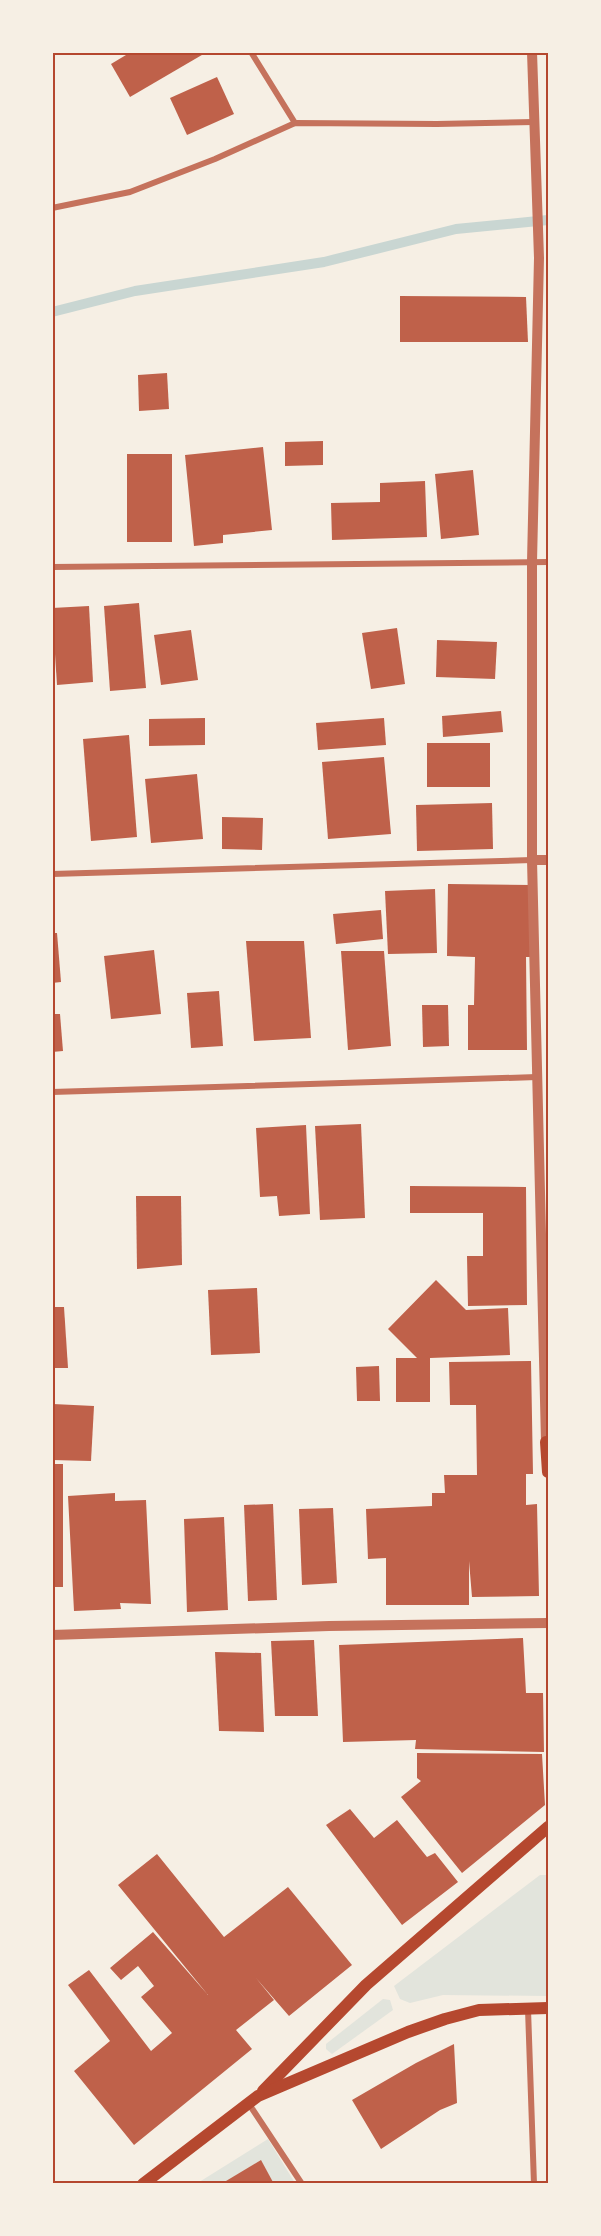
<svg xmlns="http://www.w3.org/2000/svg" width="601" height="2236" font-family="'Open Sans',sans-serif">
	<style>
		.green { fill: #e2e4dc }
		.lines { fill: none; stroke-linecap: round; stroke-linejoin: round }
		.stream { stroke: #c9d6d2; stroke-width: 10 }
		.building { fill: #bf614a }
		.minor { stroke: #c5725c; stroke-width: 6 }
		.tertiary { stroke: #c5725c; stroke-width: 10 }
		.secondary { stroke: #b5482f; stroke-width: 12 }
		.neatline { fill: none; stroke: #b5482f; stroke-width: 2 }
	</style>
	<rect width="100%" height="100%" fill="#f6efe4"/>
	<g class="green">
		<path d="M540,1875H548V1996L443,1995L410,2003L400,1999L394,1986Z"/>
		<path d="M383,1999L390,2000L393,2010L332,2054L326,2049V2044Z"/>
		<path d="M268,2139L295,2183L196,2184Z"/>
	</g>
	<g class="lines">
		<path class="stream" d="M52,312L135,291L324,262L456,229L548,220"/>
	</g>
	<g class="building">
		<path d="M131,52H207L130,97L111,64Z"/>
		<path d="M217,77L234,114L187,135L170,98Z"/>
		<path d="M400,296L526,297L528,342H400Z"/>
		<path d="M167,373L169,409L139,411L138,375Z"/>
		<path d="M323,441V465L285,466V442Z"/>
		<path d="M263,447L272,530L223,535V543L194,546L185,455Z"/>
		<rect x="127" y="454" width="45" height="88"/>
		<path d="M473,470L479,535L441,539L435,474Z"/>
		<path d="M425,481L427,537L332,540L331,503L380,502V483Z"/>
		<path d="M139,603L146,688L110,691L104,606Z"/>
		<path d="M89,606L93,682L57,685L52,608Z"/>
		<path d="M397,628L405,684L371,689L362,633Z"/>
		<path d="M191,630L198,680L161,685L154,635Z"/>
		<path d="M437,640L497,642L495,679L436,677Z"/>
		<path d="M501,711L503,732L443,737L442,716Z"/>
		<path d="M205,718V745L149,746V719Z"/>
		<path d="M384,718L386,745L318,750L316,723Z"/>
		<path d="M129,735L137,837L91,841L83,739Z"/>
		<rect x="427" y="743" width="63" height="44"/>
		<path d="M384,757L391,834L328,839L322,762Z"/>
		<path d="M197,774L203,839L151,843L145,779Z"/>
		<path d="M492,803L493,849L417,851L416,805Z"/>
		<path d="M222,817L263,818L262,850L222,849Z"/>
		<path d="M448,884L531,885V957H526L527,1050H468V1005H474L475,957L447,956Z"/>
		<path d="M435,889L437,953L388,954L385,891Z"/>
		<path d="M381,910L383,939L336,944L333,914Z"/>
		<path d="M52,933H57L61,982L52,983Z"/>
		<path d="M246,941H304L311,1038L254,1041Z"/>
		<path d="M154,950L161,1014L111,1019L104,956Z"/>
		<path d="M341,951H384L391,1046L348,1050Z"/>
		<path d="M219,991L223,1046L191,1048L187,993Z"/>
		<path d="M422,1005H448L449,1046L423,1047Z"/>
		<path d="M52,1014H60L63,1051L52,1052Z"/>
		<path d="M361,1124L365,1218L320,1220L315,1126Z"/>
		<path d="M306,1125L310,1214L279,1216L277,1196L260,1197L256,1128Z"/>
		<path d="M410,1186L526,1187L527,1305L468,1306L467,1256H483V1213H410Z"/>
		<path d="M136,1196H181L182,1265L137,1269Z"/>
		<path d="M436,1280L466,1310L508,1308L510,1355L430,1358V1402H396V1358H417L388,1329Z"/>
		<path d="M257,1288L260,1353L211,1355L208,1290Z"/>
		<path d="M52,1307H64L68,1368H52Z"/>
		<path d="M531,1361L533,1474H526V1505L537,1504L539,1596L472,1597L469,1561V1605H386V1558L368,1559L366,1509L432,1506V1493H445L444,1475H477L476,1405H450L449,1362Z"/>
		<path d="M379,1366L380,1401H357L356,1367Z"/>
		<path d="M53,1404L94,1406L91,1461L52,1460Z"/>
		<rect x="52" y="1464" width="11" height="123"/>
		<path d="M115,1493V1501L146,1500L151,1604L120,1603L121,1609L74,1611L68,1496Z"/>
		<path d="M273,1504L277,1600L248,1601L244,1505Z"/>
		<path d="M333,1508L337,1583L302,1585L299,1509Z"/>
		<path d="M224,1517L228,1610L187,1612L184,1519Z"/>
		<path d="M523,1638L526,1693H543L544,1752L415,1749L416,1740L343,1742L339,1645Z"/>
		<path d="M314,1640L318,1716H275L271,1641Z"/>
		<path d="M215,1652L261,1653L264,1732L219,1731Z"/>
		<path d="M417,1753L542,1754L545,1805L462,1873L401,1797L421,1781L417,1778Z"/>
		<path d="M350,1809L374,1838L397,1820L427,1857L435,1853L458,1882L402,1925L326,1825Z"/>
		<path d="M157,1854L224,1937L288,1887L352,1965L289,2016L256,1978L274,2000L236,2030L252,2049L134,2145L74,2071L110,2041L68,1985L89,1970L151,2051L172,2033L141,1997L154,1986L138,1966L121,1980L110,1968L153,1932L208,1995L118,1885Z"/>
		<path d="M454,2044L457,2103L440,2110L381,2149L352,2100L416,2063Z"/>
		<path d="M261,2160L274,2184H221Z"/>
	</g>
	<g class="lines">
		<g class="minor">
			<path d="M251,52L295,123"/>
			<path d="M52,208L130,192L215,159L295,123L437,124L533,122"/>
			<path d="M52,567L548,562"/>
			<path d="M52,874L532,860"/>
			<path d="M52,1092L537,1077"/>
			<path d="M528,2009L534,2184"/>
			<path d="M249,2104L302,2184"/>
		</g>
		<g class="tertiary">
			<path d="M532,52L539,258L532,562V860L546,1442"/>
			<path d="M532,860H548"/>
			<path d="M52,1635L329,1626L548,1623"/>
		</g>
		<g class="secondary">
			<path d="M548,1442H546L548,1472"/>
			<path d="M263,2091L366,1985L548,1827"/>
			<path d="M143,2184L258,2096L408,2032L445,2019L479,2010L548,2008"/>
		</g>
	</g>
	<rect width="601" height="2236" fill="none" stroke="#f6efe4" stroke-width="108"/>
	<rect x="54" y="54" width="493" height="2128" class="neatline"/>
</svg>
